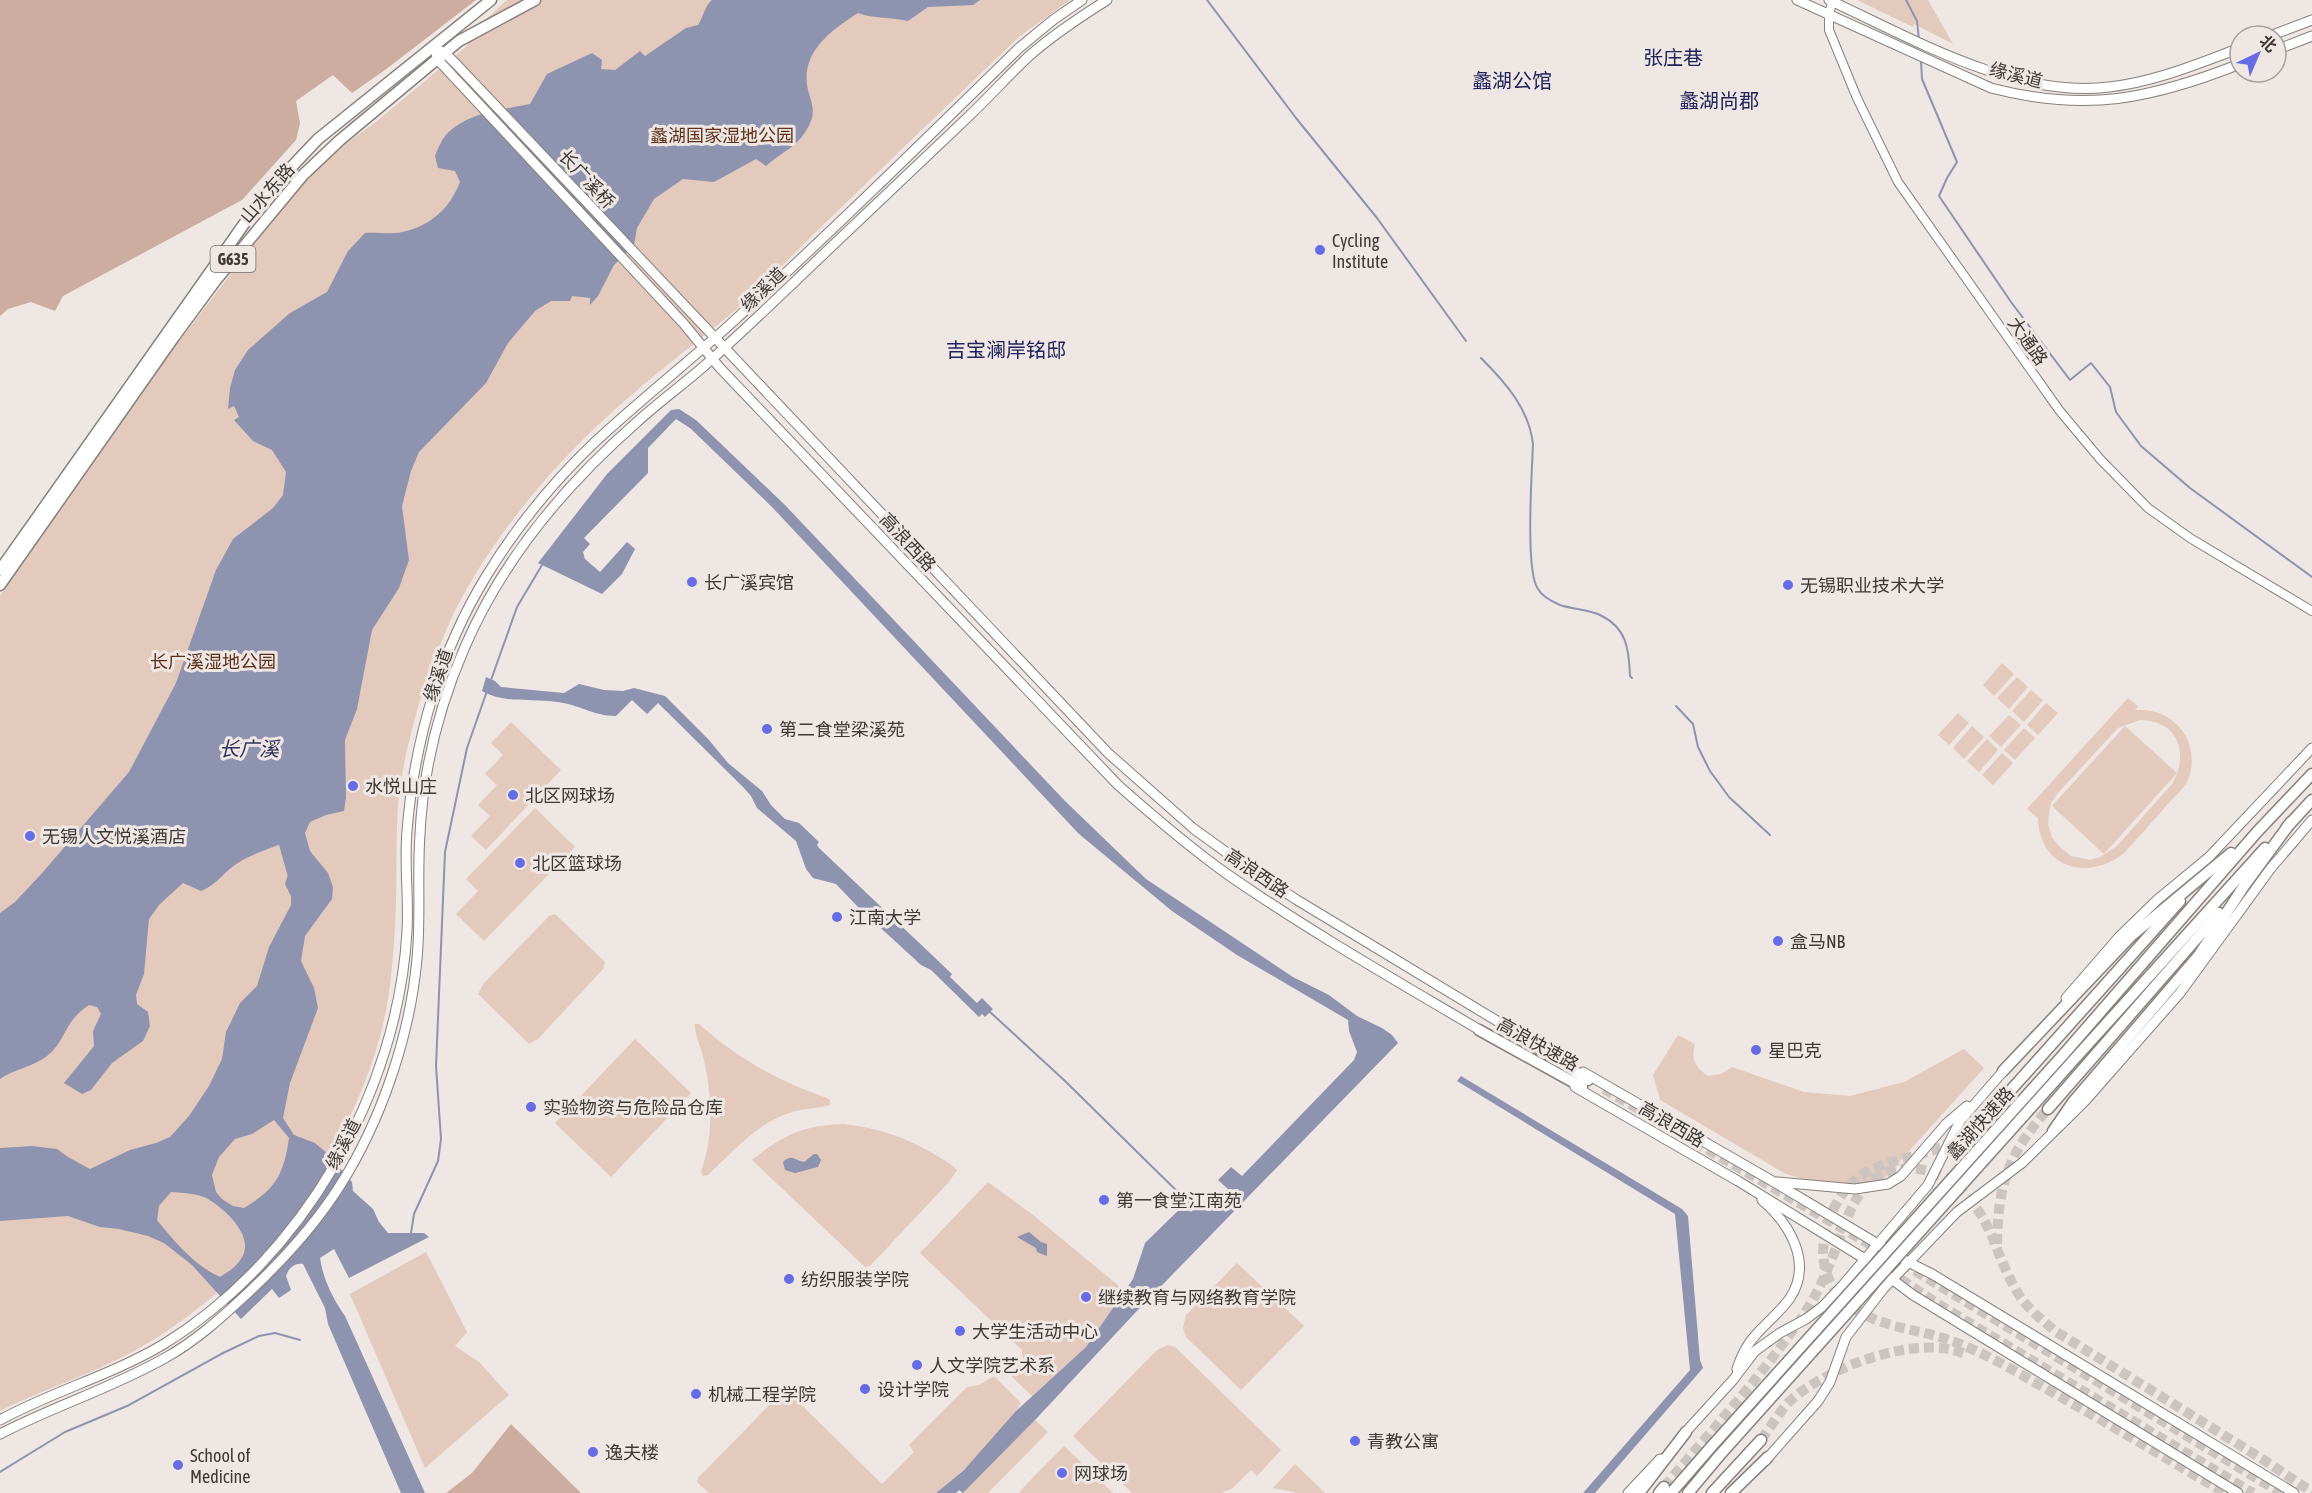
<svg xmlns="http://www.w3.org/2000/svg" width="2312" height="1493" font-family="'Asap Condensed','Noto Sans SC',sans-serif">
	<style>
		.green { fill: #e4c9bd; fill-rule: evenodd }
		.forest { fill: #cdad9f }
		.water { fill: #8e93b0; fill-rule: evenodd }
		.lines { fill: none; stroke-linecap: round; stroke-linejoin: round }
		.stream { stroke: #8e93b0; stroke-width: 2 }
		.river { stroke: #8e93b0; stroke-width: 12 }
		.highway-tunnel { stroke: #cbc4c1; stroke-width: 10; stroke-dasharray: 10 5; stroke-linecap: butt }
		.minor-casing { stroke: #877f7c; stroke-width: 10 }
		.major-casing { stroke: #877f7c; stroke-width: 11 }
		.highway-casing { stroke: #877f7c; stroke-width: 13 }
		.minor { stroke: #fff; stroke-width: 8 }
		.major { stroke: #fff; stroke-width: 9 }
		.highway { stroke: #fff; stroke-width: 10 }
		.highway-bridge-casing { stroke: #877f7c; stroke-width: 13; stroke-linecap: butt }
		.highway-bridge { stroke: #fff; stroke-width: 10 }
		.poi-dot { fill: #656ce5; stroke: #efe7e3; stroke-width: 2 }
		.labels { text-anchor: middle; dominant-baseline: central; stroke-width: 6; stroke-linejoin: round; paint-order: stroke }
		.shield { fill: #efe7e3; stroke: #726d6b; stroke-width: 1.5 }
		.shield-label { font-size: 16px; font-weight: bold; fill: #3c3937 }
		.street-label { font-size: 18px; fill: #3c3937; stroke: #efe7e3 }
		.park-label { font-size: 18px; fill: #5d301b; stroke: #efe7e3 }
		.poi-label { font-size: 18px; fill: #3c3937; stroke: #efe7e3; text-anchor: start }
		.neighbourhood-label { font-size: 20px; fill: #21235c; stroke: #efe7e3 }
		.water-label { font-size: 20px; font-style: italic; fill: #2d315a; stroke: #efe7e3 }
	</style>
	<rect width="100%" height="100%" fill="#efe7e3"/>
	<g class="green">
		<path d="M507,0H1070L1020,36C954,99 889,161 824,224C792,255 760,290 726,318C694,344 660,370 628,398C567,450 511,514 470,583C435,642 404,738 398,806C395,851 398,897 394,942C392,974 388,1009 379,1040C343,1164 259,1276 148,1343C102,1371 48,1387 0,1411V596L155,372L292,195L321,165L348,142L376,122L467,46L473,31Z"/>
		<path d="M1857,0H1928L1953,44L1914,24L1913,27Z"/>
		<path d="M2002,663L2014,674L1994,696L1983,685Z"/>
		<path d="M2017,677L2028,687L2009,709L1997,698Z"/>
		<path d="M2031,690L2043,700L2024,722L2012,711Z"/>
		<path d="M2128,698L2138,706L2135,710C2153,709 2168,714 2180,728C2192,741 2195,763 2188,780C2184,789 2174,797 2167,805C2153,821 2139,837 2124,853C2088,882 2039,868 2038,818L2027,809ZM2140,720C2178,720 2190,754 2172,784L2117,846L2100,857L2090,860L2071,856L2060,847L2052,837L2048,824L2049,813L2051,803L2058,793L2118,728Z"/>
		<path d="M2046,703L2058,713L2038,735L2027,725Z"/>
		<path d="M1958,713L1969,723L1949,745L1938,735Z"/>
		<path d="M2009,715L2021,725L2001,747L1989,736Z"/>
		<path d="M511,722L561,770L486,850L471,836L490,816L478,805L497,785L485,774L503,755L491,743Z"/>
		<path d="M1972,726L1984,737L1964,759L1953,748Z"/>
		<path d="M2125,726L2177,773L2104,854L2052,806Z"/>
		<path d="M2024,728L2035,738L2015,760L2004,750Z"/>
		<path d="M1987,739L1998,750L1979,772L1967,761Z"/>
		<path d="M2002,753L2013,763L1993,785L1982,775Z"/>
		<path d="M535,808L575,847L484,941L456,914L478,891L466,879Z"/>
		<path d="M555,914L605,962L603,969L538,1039L529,1044L478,994L483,984L549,916Z"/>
		<path d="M695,1024H699C737,1058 779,1082 827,1098L830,1100V1105C817,1109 802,1108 789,1113C756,1124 733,1152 708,1175L703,1176L701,1171C714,1137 712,1094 704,1060C702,1048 694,1036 695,1024Z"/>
		<path d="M1678,1035L1695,1044C1691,1060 1695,1067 1708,1076L1721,1074L1732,1067L1804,1092L1850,1096L1904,1082L1964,1049L1984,1068L1882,1181L1861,1186L1815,1183L1786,1174L1660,1100L1653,1075Z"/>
		<path d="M635,1039L691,1093L611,1177L555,1123Z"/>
		<path d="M844,1124C878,1128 905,1137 934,1154C942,1159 951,1163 957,1170L948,1183L870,1266L865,1267L752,1160C783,1135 804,1125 844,1124Z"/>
		<path d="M988,1182L1033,1215L1125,1291L1086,1347L1032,1396L1009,1374L1023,1359L1022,1350L920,1253Z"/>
		<path d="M426,1252L467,1332L455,1346L479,1362L509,1395L425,1468L350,1294Z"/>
		<path d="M1237,1263L1304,1326L1241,1390L1186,1337L1183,1328L1186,1315Z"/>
		<path d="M1168,1345L1175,1347L1281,1450L1257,1476L1251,1470L1233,1488L1221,1493H1132L1073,1436L1157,1350Z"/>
		<path d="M994,1376L1021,1403C1001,1438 967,1468 936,1493H709L697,1482L698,1478L785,1389L882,1484L914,1452L909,1445L967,1387L979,1385Z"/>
		<path d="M1035,1420L1048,1432L988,1493H963Z"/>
		<path d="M1064,1446L1113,1493H1021L1019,1492Z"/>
		<path d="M1295,1464L1325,1493H1298L1273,1488Z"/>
	</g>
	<g class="forest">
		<path d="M0,0H476L385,70L352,93L333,75L296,101L300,123L296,140L242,200L63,296L55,311L31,302L8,309L0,316Z"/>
		<path d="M511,1424L581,1493H446L472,1473Z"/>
	</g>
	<g class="water">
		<path d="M712,0H980L973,5L928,7L908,21C891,17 874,19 858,13C833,29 802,51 807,85C809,98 816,107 811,121C801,146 784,150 766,166L756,159L714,182L683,179L654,199L637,228L634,245L614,265L598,296L590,305V298L572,296L570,301H551L535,311L508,343L486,383L419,452L411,471L402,506L409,560L399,588L372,630L357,709L345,740L346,798L344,811L326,815L310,822L305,833L310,851L328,873L333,887L332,899L305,936L301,961L314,988L318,1008L290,1083L283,1118L294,1135L315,1143L328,1154L352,1182L353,1191L373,1209L379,1222L388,1233H424L429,1237L349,1278L334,1249L320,1258C323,1279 333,1299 345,1316L425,1493H401L328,1324L325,1308L303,1264C294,1263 289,1268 286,1276L291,1290L279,1298L272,1289L241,1319L192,1265L164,1243L148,1236L119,1229L100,1227L68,1216L0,1221V1148L32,1146L57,1149L68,1157L90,1169L130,1150L156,1143L170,1137L189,1116L209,1086L222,1059L226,1032L240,1003L257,986L269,947L291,905V896L285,884L293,859L290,849L278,845C263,851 244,857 231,868C220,877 215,885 201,891L183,883L160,904L149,919L144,974L136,995L137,1004L148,1012L150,1026L143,1041L112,1063L91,1090L82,1094L64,1083L94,1046L93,1031L101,1014L97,1007L89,1005C64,1021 66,1041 47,1056C33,1067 14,1069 0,1079V913L15,902L43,872L129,772L176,683L216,570L233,539L273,508L283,495L286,472L272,450L253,441L234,420L239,417L234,406L228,409L230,388L235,370L248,350L290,313L327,292L348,251L365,233C377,232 391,235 402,232C431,226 450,208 460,182L455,171L438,168L435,156C437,150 440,144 443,139C461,113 502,110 530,104L547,74L592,53L602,60L601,69L615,70L640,51L645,56L686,28L698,25C703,18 705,5 712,0ZM274,1120L289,1138C284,1174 276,1189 244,1208L233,1206L222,1199L216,1192L212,1175L219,1157L235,1139L252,1134ZM171,1192C183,1193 197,1193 208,1199C226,1210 256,1237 241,1259C236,1267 228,1272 220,1277C195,1266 174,1241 157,1220L159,1206Z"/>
		<path d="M679,409L696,420L785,505L1065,801L1146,879L1293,977L1329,995L1357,1016L1382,1028L1392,1035L1398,1043L1135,1313L1035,1420L963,1493L959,1490L956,1493H936L964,1470L1016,1411L1086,1347L1133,1279L1145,1243L1189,1200L1200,1208L1208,1207L1228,1189L1218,1180L1231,1167L1242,1176L1354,1060L1357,1052L1349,1031L1348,1020L1237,955L1172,911L1079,834L772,507L690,428L676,419L648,448V473L584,538L590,544L583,552L585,559L600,572L627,542L635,549L622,574L602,594L538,563L607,474L671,410Z"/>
		<path d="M486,677L495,681L501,687L564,693L579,684L604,690L623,691L634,688L665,696L709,740L728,763L762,791L771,805L785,819L799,823L819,842L817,845L819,848L952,974L950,977L977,1003L982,998L993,1009L985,1017L982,1014L979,1017L931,970L921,965L859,908L836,884L813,878L806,869L796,841L757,808L751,796L743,787L658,703L647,714L632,700L616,716C593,716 578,704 557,702C531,698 505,704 482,691Z"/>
		<path d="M1461,1076L1682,1209L1688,1216L1700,1360L1703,1368L1595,1493H1583L1690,1370L1675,1214L1457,1081Z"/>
		<path d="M814,1154H817L821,1160L818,1167L795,1173L785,1170L783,1162C792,1153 795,1161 804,1162Z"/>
		<path d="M1029,1232L1041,1242L1047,1244V1256L1037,1252L1036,1248L1017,1237Z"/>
	</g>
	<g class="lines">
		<g class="stream">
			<path d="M1207,0L1296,118L1377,218L1466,341"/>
			<path d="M1906,0L1917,21L1919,40"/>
			<path d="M1921,61L1922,79L1957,162L1947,178L1939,196L2011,302L2070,380L2091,363L2110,387L2116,412L2141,446L2190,488L2312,577"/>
			<path d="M1481,358C1506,383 1529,409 1533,444C1532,470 1525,572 1538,589C1542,596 1553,602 1560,605C1572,609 1589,610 1600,615C1627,628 1629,649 1630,676L1632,678"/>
			<path d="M491,680L517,607L542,565"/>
			<path d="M1676,706L1693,724L1698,747L1710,771L1729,797L1770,835"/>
			<path d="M990,1012L1064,1080L1187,1201"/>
			<path d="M411,1233L414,1214L438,1161L441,1139L436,1066L445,852L467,748L487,691"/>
			<path d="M0,1472L65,1432L127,1406L221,1354L259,1336L275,1333L300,1340"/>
		</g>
		<path class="river" d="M282,833L295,880"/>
		<g class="highway-tunnel">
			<path d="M1604,1089L1883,1252"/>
			<path d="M2010,1091C1992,1111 1973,1132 1948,1144C1909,1163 1869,1156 1841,1196C1821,1226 1814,1268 1840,1296C1867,1326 1908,1327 1943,1338C1978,1349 2010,1368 2041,1386C2103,1420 2164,1457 2225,1493"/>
			<path d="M1997,1244C1998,1184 2008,1154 2048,1109"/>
			<path d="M1902,1263L2281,1493"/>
			<path d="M1888,1271L1938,1304L2253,1493"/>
			<path d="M1761,1440C1771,1427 1780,1410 1792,1399C1830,1367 1917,1333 1965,1354"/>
			<path d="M1664,1487C1711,1431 1761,1377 1802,1317C1818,1294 1828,1269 1838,1243C1847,1219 1852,1198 1872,1181C1894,1162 1932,1166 1953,1183C1993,1216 1992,1248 2015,1288C2024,1306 2040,1318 2055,1331L2264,1460L2312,1492"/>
		</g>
		<g class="minor-casing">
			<path id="minor" d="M1832,2L1829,15V30L1857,98L1898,182L2059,410L2100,459L2148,508L2190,538L2312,611"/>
		</g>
		<g class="major-casing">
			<g id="major">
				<path d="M1797,0L1991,88C2087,113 2150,99 2240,64"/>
				<path d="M1829,0C1911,38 2016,99 2109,87C2155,82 2197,64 2240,48"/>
				<path d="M2270,36L2312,20"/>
				<path d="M434,48L445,53L457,65L1108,753L1194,829L1248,868L1297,900L1512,1030"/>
				<path d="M2276,50L2312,36"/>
				<path d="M436,53L438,60L684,324L720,368L1118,785C1153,816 1189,847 1227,874C1309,931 1397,981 1483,1032"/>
				<path d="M2066,998L2119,937L2157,900L2209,857L2312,748"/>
				<path d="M1583,1072L1774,1182L1908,1262L1932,1274L2294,1493"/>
				<path d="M1575,1087L1738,1181L1865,1259L1913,1295L2238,1493"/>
				<path d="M1777,1182L1855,1189L1888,1184L1901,1176L1946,1124L1967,1106"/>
				<path d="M1737,1369C1739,1363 1741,1357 1744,1352C1754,1331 1777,1317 1790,1298C1813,1263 1790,1224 1762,1200"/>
				<path d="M0,1420C53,1391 112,1375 164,1344C303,1258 398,1092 407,931C409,898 404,864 407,831C414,742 440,651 487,575C517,526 554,481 595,442C637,403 682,367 725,329C825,238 922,143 1019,48L1053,20L1082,0"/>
				<path d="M0,1434C54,1406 112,1388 165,1358C196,1341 222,1317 248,1293C282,1261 316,1224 341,1184C382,1119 410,1035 417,959C421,918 417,876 420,834C423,772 439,707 464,649C502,560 565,485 637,422C658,403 681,386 703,367C746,329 787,289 829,249C875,205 922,161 968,117C989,97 1008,76 1029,56C1053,35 1080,17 1107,0"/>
				<path d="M1682,1436L1733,1380L1755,1351L1780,1333L1806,1319L1822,1307L1843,1285L1928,1185L1960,1121L2006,1068"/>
				<path d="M1765,1461L1818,1401L1830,1382L1846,1337L1884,1288L1957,1212L2022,1163L2085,1101L2180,993L2271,868L2312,820"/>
				<path d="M1628,1493L1660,1459"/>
			</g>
		</g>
		<g class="highway-casing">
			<g id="highway">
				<path d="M0,570L263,197L318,139L491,0"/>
				<path d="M0,585L174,337L216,280L303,175L340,140L459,41L535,0"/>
				<path d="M2287,827L2312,800"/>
				<path d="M1506,1027L1588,1080"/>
				<path d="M1479,1030L1582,1087"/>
				<path d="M2063,1055L2257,832L2312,774"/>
				<path d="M2070,1064L2265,848"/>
				<path d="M2003,1071L2130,937L2231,853"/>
				<path d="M2010,1091L2180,901"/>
				<path d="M2048,1109L2219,913"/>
				<path d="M2053,1131L2073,1102L2199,955L2244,886L2291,822"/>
				<path d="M1639,1493L1686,1432"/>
				<path d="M1659,1493L1664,1487"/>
				<path d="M1671,1493L1711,1447"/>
				<path d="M1688,1493L1719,1456"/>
				<path d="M1712,1493L1761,1440"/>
				<path d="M1731,1493L1768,1457"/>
			</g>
		</g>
		<use href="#minor" class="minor"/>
		<use href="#major" class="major"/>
		<use href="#highway" class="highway"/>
		<g class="highway-bridge-casing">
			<g id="highway-bridge">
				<path d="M1711,1447L2063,1055"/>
				<path d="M1719,1456L2070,1064"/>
			</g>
		</g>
		<use href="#highway-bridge" class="highway-bridge"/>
	</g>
	<g class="poi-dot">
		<circle cx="1320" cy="250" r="6"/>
		<circle cx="692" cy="582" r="6"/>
		<circle cx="1788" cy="585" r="6"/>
		<circle cx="767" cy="729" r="6"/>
		<circle cx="353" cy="786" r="6"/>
		<circle cx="513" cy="795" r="6"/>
		<circle cx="30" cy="836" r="6"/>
		<circle cx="520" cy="863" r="6"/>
		<circle cx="837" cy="917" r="6"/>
		<circle cx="1778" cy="941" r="6"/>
		<circle cx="1756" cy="1050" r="6"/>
		<circle cx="531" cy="1107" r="6"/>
		<circle cx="1104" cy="1200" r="6"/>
		<circle cx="789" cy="1279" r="6"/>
		<circle cx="1086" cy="1297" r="6"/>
		<circle cx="960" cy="1331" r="6"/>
		<circle cx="917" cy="1365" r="6"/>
		<circle cx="865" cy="1389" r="6"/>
		<circle cx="696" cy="1394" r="6"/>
		<circle cx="1355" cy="1441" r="6"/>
		<circle cx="593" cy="1452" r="6"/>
		<circle cx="178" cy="1465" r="6"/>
		<circle cx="1062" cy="1473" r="6"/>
	</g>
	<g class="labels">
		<rect class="shield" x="210.5" y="246" width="45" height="26" rx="4.5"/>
		<g class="shield-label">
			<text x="233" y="259">G635</text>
		</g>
		<g class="street-label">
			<text transform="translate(2016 75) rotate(14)">缘溪道</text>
			<text transform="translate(587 179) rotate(47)">长广溪桥</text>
			<text transform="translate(267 193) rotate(-49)">山水东路</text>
			<text transform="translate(763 289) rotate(-44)">缘溪道</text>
			<text transform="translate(2028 341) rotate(55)">大通路</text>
			<text transform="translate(908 542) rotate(47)">高浪西路</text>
			<text transform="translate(438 675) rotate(-71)">缘溪道</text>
			<text transform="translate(1257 873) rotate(34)">高浪西路</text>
			<text transform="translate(1538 1044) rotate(29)">高浪快速路</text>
			<text transform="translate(1980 1123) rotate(-48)">蠡湖快速路</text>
			<text transform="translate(1672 1124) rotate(30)">高浪西路</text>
			<text transform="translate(343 1144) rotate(-63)">缘溪道</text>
		</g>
		<g class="park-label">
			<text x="722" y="135">蠡湖国家湿地公园</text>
			<text x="213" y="661">长广溪湿地公园</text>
		</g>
		<g class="poi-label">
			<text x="1332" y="240">Cycling<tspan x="1332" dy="21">Institute</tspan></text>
			<text x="704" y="582">长广溪宾馆</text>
			<text x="1800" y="585">无锡职业技术大学</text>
			<text x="779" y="729">第二食堂梁溪苑</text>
			<text x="365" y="786">水悦山庄</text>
			<text x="525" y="795">北区网球场</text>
			<text x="42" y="836">无锡人文悦溪酒店</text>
			<text x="532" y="863">北区篮球场</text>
			<text x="849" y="917">江南大学</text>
			<text x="1790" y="941">盒马NB</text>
			<text x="1768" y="1050">星巴克</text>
			<text x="543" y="1107">实验物资与危险品仓库</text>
			<text x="1116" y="1200">第一食堂江南苑</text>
			<text x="801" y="1279">纺织服装学院</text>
			<text x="1098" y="1297">继续教育与网络教育学院</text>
			<text x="972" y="1331">大学生活动中心</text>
			<text x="929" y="1365">人文学院艺术系</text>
			<text x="877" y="1389">设计学院</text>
			<text x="708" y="1394">机械工程学院</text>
			<text x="1367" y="1441">青教公寓</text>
			<text x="605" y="1452">逸夫楼</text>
			<text x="190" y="1455">School of<tspan x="190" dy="21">Medicine</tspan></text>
			<text x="1074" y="1473">网球场</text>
		</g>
		<g class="neighbourhood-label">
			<text x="1673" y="57">张庄巷</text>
			<text x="1512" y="80">蠡湖公馆</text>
			<text x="1719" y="100">蠡湖尚郡</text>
			<text x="1006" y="349">吉宝澜岸铭邸</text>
		</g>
		<g class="water-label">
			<text x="249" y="748">长广溪</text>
		</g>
	</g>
	<g transform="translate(2258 54) rotate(44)"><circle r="28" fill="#efe7e3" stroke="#a7a19e" stroke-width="1.5"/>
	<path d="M0-4.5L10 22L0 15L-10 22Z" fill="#656ce5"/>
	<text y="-9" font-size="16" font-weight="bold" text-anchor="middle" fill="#3c3937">北</text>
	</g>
</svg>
